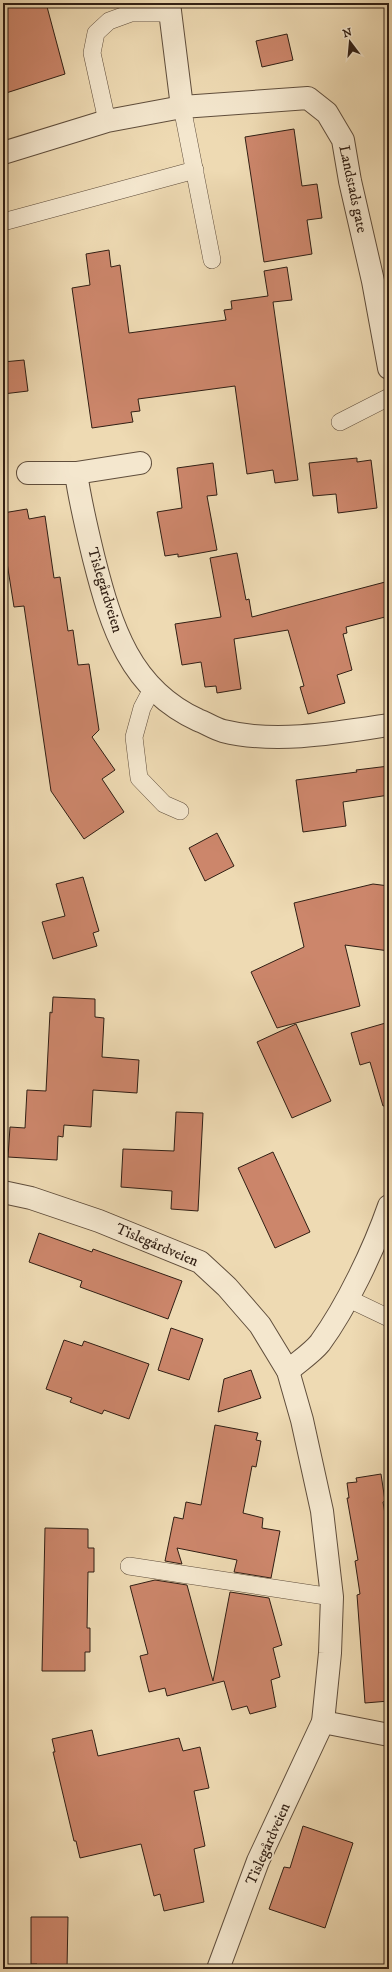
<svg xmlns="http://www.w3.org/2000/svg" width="392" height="1972" font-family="'IM FELL DW Pica',serif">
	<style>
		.building { fill: #cc866b; stroke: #311f14 }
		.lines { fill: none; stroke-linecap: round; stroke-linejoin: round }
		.service-casing { stroke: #604e3c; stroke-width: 18 }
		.minor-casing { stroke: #604e3c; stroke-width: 24 }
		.service { stroke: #f4e7ce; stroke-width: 17 }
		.minor { stroke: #f4e7ce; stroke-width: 22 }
		.labels { text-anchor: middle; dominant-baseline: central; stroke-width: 3.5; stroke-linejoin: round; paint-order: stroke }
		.street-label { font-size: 15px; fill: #311f14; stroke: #f4e7ce }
	</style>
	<rect width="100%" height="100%" fill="#eedab3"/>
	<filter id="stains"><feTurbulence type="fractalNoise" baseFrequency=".005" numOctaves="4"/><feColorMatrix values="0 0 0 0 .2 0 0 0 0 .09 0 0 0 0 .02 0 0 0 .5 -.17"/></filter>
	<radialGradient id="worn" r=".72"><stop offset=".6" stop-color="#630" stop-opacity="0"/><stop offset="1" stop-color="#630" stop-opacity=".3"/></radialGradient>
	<g class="building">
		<path d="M3,3H46L65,74L3,94Z"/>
		<path d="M287,34L293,60L262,67L256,41Z"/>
		<path d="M294,129L302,186L317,184L322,218L307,220L312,254L264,262L245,137Z"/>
		<path d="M109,250L111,267L120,265L129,333L226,320L224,310L232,309L231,301L268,296L264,271L287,267L292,300L273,302L298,480L275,483L273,470L247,474L235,386L138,399L140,411L131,412L133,422L92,428L72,288L90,285L86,254Z"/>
		<path d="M24,360L28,391L3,394V362Z"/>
		<path d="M357,458V462L371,460L377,508L338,513L336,494L313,496L309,463Z"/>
		<path d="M213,463L217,495L207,496L217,550L178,557V554L165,556L157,512L182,508L177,468Z"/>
		<path d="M27,509L29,519L45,516L54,578L60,577L68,631L73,630L78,665L89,664L99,730L92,737L115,770L102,779L124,812L84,839L51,791L24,606L14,607L5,550H3V513Z"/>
		<path d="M237,553L246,600L249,599L252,617L389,581V616L346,627L347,633L343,634L352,670L337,675L345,703L308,714L300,687L304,686L288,630L234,639L241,689L217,693L216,686L205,687L201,662L182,665L175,624L221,617L210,558Z"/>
		<path d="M389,766V795L343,802L346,826L303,832L296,780L357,772L356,770Z"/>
		<path d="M217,833L234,866L205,881L189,848Z"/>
		<path d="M83,877L99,931L93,933L97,946L53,959L42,922L65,916L56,884Z"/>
		<path d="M373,884L389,886V951L345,945L360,1006L277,1028L251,972L304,947L294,903Z"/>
		<path d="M53,997L95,999V1017L104,1018L102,1057L139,1060L137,1093L93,1090L91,1127L64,1125L63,1137L58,1136L57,1160L8,1157L10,1127L25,1128L27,1090L46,1091L50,1012L52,1013Z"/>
		<path d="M389,1022V1105L383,1106L370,1062L360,1065L351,1033Z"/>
		<path d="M296,1024L331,1101L292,1118L257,1042Z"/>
		<path d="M176,1112L203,1113L198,1211L171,1209L172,1191L121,1187L123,1149L174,1151Z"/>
		<path d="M273,1152L310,1232L275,1248L238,1168Z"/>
		<path d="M39,1233L92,1252L93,1249L182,1281L168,1319L80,1287L82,1281L29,1262Z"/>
		<path d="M171,1328L203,1339L189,1380L158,1370Z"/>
		<path d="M64,1340L82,1346L84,1341L149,1364L129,1419L104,1410L102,1414L70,1402L72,1398L46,1389Z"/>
		<path d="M251,1370L261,1398L218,1412L224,1379Z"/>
		<path d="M215,1425L258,1433L256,1440L261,1441L256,1467L252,1466L243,1513L263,1518L262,1528L280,1531L271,1578L234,1572L237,1560L177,1548L182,1564L165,1561L174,1517L183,1519L186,1502L201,1505Z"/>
		<path d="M381,1474L385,1501L383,1502L389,1538V1701L365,1703L357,1595L360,1594L355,1561L358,1560L347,1498H349L347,1483L357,1482L356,1478Z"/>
		<path d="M45,1528L88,1529V1548H94V1572H88L87,1628H90V1652H85V1671H42Z"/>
		<path d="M155,1580L187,1585L213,1681L230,1592L269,1598L282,1645L273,1648L280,1677L271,1680L276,1707L250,1714L247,1706L232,1710L224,1681L167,1696L165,1688L149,1692L140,1656L148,1654L130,1586Z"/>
		<path d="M92,1730L98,1756L179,1738L183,1751L200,1747L209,1788L194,1791L205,1846L194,1849L204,1902L164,1911L160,1894L154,1896L141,1844L80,1858L76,1841H74L53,1752H55L52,1739Z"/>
		<path d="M303,1826L353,1843L325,1928L269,1909L284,1867L290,1868Z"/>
		<path d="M31,1917H68L67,1969H37V1964H31Z"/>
	</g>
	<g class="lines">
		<g class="service-casing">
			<g id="service">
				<path d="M182,107L212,260"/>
				<path d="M107,121L92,53L96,33L109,21L131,13H171"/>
				<path d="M3,222L195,170"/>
				<path d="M340,422L389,397"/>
				<path d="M152,689L142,708L134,737L139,778L164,804L180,811"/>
				<path d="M347,1298L389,1318"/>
				<path d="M129,1566L332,1597"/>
			</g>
		</g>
		<g class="minor-casing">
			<g id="minor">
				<path d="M169,3L182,107"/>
				<path d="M3,153L107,121L182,107L308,98L327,113L343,140L350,181L373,281L389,368"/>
				<path d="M28,473H76L140,463"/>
				<path d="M76,473C80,502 87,530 94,559C111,626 130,689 198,720C206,723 215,729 223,731C275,744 337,733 389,725"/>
				<path d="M3,1192L31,1198L99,1221L200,1262L227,1287L260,1325L288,1371L302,1420L322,1511L332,1597L330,1653L323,1722L258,1861L218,1969"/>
				<path d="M288,1371C298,1362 312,1353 320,1343C347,1306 374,1249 389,1206"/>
				<path d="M323,1722L389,1735"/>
			</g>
		</g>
		<use href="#service" class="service"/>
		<use href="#minor" class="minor"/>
	</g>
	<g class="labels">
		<g class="street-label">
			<text transform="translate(353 189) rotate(78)">Landstads gate</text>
			<text transform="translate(105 590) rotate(73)">Tislegårdveien</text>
			<text transform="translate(157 1245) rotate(23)">Tislegårdveien</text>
			<text transform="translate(268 1844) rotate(-66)">Tislegårdveien</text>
		</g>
	</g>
	<rect width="392" height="1972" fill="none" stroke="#eedab3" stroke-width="16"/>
	<rect x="4" y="4" width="384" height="1964" fill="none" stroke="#311f14" stroke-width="2"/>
	<rect x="8" y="8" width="376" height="1956" fill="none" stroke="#311f14"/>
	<g transform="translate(350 42) rotate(344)" stroke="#f4e7ce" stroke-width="3" paint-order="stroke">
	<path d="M0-3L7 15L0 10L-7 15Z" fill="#311f14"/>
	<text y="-6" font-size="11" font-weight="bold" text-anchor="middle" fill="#311f14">N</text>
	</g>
	<rect width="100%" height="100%" filter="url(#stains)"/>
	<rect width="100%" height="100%" fill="url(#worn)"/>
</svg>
